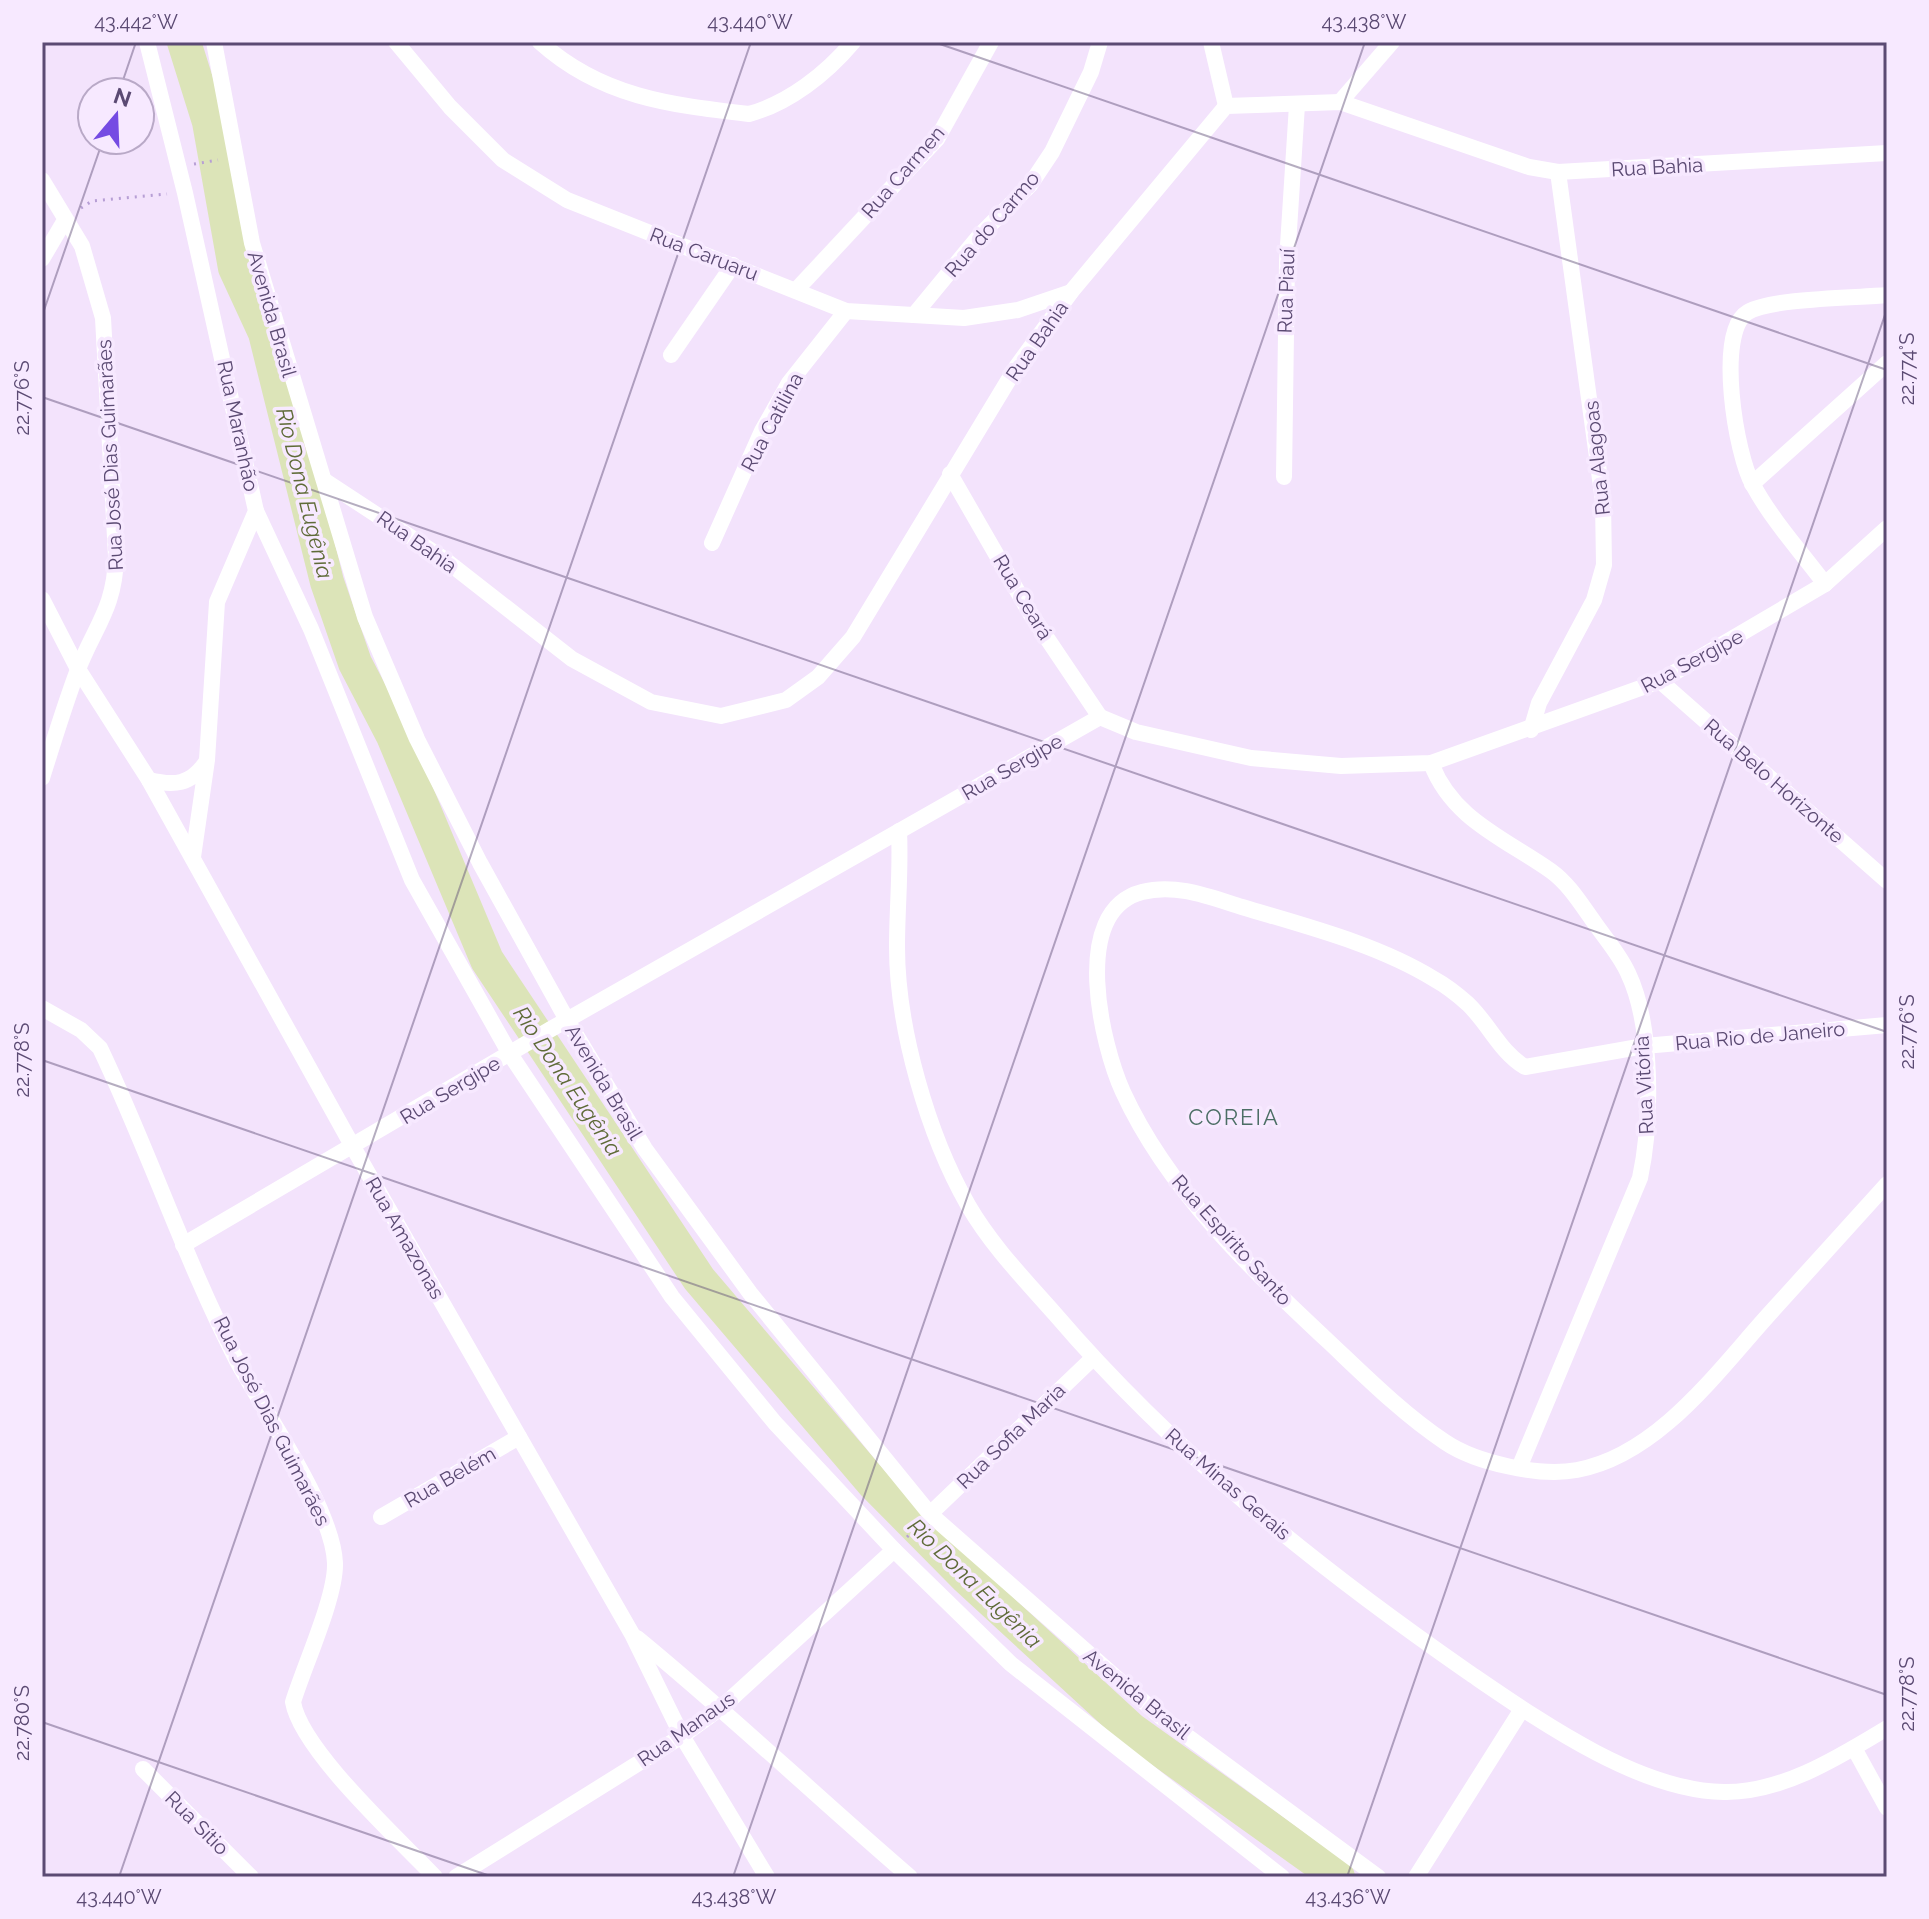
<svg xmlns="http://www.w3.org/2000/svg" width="1929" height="1919" font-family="Raleway,sans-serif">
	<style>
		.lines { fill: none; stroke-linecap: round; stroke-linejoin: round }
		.river { stroke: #dce4b8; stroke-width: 34 }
		.path { stroke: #b79fd5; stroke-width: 3; stroke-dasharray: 2 6; stroke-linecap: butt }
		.street { stroke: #fff; stroke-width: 16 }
		.ticks { fill: none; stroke: #5b4a73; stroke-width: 2; stroke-opacity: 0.45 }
		.labels { text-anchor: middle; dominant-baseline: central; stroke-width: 7; stroke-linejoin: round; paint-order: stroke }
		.street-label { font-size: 20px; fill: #5b4a73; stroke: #f7e9ff }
		.water-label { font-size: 22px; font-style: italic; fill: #5f6b38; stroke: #f7e9ff }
		.neighbourhood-label { font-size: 22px; letter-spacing: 2px; fill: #4c6e65; stroke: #f7e9ff }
		.neatline { fill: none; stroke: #5b4a73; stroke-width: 3 }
		.ticks-label { font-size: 20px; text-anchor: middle; fill: #5b4a73 }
	</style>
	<rect width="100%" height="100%" fill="#f3e3fc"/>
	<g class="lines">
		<path class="river" d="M184,42L209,122L235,268L265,333L327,582L355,663L393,736L487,960L699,1279L873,1483L967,1578L1131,1729L1338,1877"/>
		<g class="path">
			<path d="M194,164L218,160"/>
			<path d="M81,208L92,201L167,194"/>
			<path d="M907,1537L919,1526"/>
		</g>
		<g class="street">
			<path d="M147,42L185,193L256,511L217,602L207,760L193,857"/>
			<path d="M214,42L252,243L365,617L417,739L480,863L567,1020L645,1149L750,1293L930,1514L1161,1717L1378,1877"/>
			<path d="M396,42L450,107L503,160L567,200L846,311L964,318L1018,310L1071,292"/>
			<path d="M540,42C601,97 670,105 749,114C789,103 826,74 853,42"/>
			<path d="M1211,42L1226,106"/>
			<path d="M1340,102L1392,42"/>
			<path d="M42,180L82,246L103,318L116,556C115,609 94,627 77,672C64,707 53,743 42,778"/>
			<path d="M42,259L65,220"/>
			<path d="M798,288L937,139L991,42"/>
			<path d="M914,315L980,235L1030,185L1052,152L1091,72L1100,42"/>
			<path d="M671,355L733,265"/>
			<path d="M950,474L1030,613L1100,717"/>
			<path d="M1284,477L1287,261L1297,105"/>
			<path d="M325,481L444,559L572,659L651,702L721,716L786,700L818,677L853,637L1017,366L1071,292L1226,106L1340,102L1529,167L1558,172L1887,153"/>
			<path d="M1752,484L1887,363"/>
			<path d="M256,511L311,629L412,880L510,1054L672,1297L775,1423L894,1550L1011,1664L1282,1877"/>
			<path d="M712,543L762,431L789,383L846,311"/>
			<path d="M1825,584C1801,552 1772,520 1753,485C1736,456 1715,331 1748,312C1772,298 1856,298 1887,295"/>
			<path d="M42,599L78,669L149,780L353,1147L632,1634L682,1736L767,1877"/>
			<path d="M1660,681L1887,881"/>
			<path d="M1100,717L1136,732L1251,758L1341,766L1431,763L1660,681L1825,584L1887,528"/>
			<path d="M1531,730L1539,703L1594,600L1604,565L1603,501L1558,172"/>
			<path d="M1431,763C1452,819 1504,838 1551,871C1569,884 1581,904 1594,922C1605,938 1620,955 1628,973C1653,1025 1652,1122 1640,1178L1519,1468"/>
			<path d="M149,780C174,786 191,785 206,762"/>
			<path d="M899,831C901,870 897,908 897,947C897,1028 928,1135 968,1205C991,1245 1025,1280 1055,1314C1174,1453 1318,1568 1468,1672C1537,1719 1638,1791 1724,1792C1782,1793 1839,1757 1887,1728"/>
			<path d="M42,1008L81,1030L100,1048C149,1151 185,1260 237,1361C264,1411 333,1509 335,1563C336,1597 304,1666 293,1702C301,1750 399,1839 435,1877"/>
			<path d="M1887,1025L1644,1046L1525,1067C1500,1052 1489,1024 1468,1004C1458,995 1445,985 1434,979C1377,944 1305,926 1242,907C1210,897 1176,883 1142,892C1069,911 1102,1046 1123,1092C1168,1190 1251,1269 1329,1342C1365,1376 1403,1414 1445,1442C1476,1463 1540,1477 1577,1470C1659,1455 1719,1369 1772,1311C1810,1269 1849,1226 1887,1184"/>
			<path d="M183,1245L551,1029L1100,717"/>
			<path d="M930,1514L1093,1358"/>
			<path d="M381,1517L519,1437"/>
			<path d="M637,1638C731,1715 818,1798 910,1877"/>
			<path d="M1854,1748L1887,1808"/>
			<path d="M143,1769L251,1877"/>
			<path d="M456,1877L682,1736L722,1707L894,1550"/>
			<path d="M1416,1877L1522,1709"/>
		</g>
	</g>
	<path class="ticks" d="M934,42L1887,370M119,92L136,42M42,316L103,140M42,397L1887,1032M42,1060L1887,1695M42,1722L493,1877M119,1877L751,42M733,1877L1365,42M1347,1877L1887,309"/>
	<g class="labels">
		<g class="street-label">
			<text transform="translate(1657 167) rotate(-3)">Rua Bahia</text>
			<text transform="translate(903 172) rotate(-49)">Rua Carmen</text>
			<text transform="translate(992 224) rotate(-49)">Rua do Carmo</text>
			<text transform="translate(704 254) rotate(21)">Rua Caruaru</text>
			<text transform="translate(1286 291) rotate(-88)">Rua Piauí</text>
			<text transform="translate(272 314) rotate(74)">Avenida Brasil</text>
			<text transform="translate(1037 341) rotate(-55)">Rua Bahia</text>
			<text transform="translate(772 422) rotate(-62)">Rua Catilina</text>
			<text transform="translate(238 426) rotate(78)">Rua Maranhão</text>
			<text transform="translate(110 455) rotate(-93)">Rua José Dias Guimarães</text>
			<text transform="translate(1597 458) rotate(-96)">Rua Alagoas</text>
			<text transform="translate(417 542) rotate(35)">Rua Bahia</text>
			<text transform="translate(1023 597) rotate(59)">Rua Ceará</text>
			<text transform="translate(1692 661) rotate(-28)">Rua Sergipe</text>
			<text transform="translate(1012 767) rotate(-30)">Rua Sergipe</text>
			<text transform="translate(1774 781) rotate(41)">Rua Belo Horizonte</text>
			<text transform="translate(1760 1036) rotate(-5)">Rua Rio de Janeiro</text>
			<text transform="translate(604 1082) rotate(59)">Avenida Brasil</text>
			<text transform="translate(1644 1085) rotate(-93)">Rua Vitória</text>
			<text transform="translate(450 1090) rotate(-31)">Rua Sergipe</text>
			<text transform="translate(405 1238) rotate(60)">Rua Amazonas</text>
			<text transform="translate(1232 1240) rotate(48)">Rua Espírito Santo</text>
			<text transform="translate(272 1421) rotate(63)">Rua José Dias Guimarães</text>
			<text transform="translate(1011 1436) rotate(-44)">Rua Sofia Maria</text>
			<text transform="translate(450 1477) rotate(-30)">Rua Belém</text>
			<text transform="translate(1228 1484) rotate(41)">Rua Minas Gerais</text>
			<text transform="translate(1137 1694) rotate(39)">Avenida Brasil</text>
			<text transform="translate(686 1729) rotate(-35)">Rua Manaus</text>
			<text transform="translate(197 1823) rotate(45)">Rua Sítio</text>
		</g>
		<g class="water-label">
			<text transform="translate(305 493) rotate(76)">Rio Dona Eugênia</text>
			<text transform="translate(568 1081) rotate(56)">Rio Dona Eugênia</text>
			<text transform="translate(975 1583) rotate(44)">Rio Dona Eugênia</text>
		</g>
		<g class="neighbourhood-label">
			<text x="1234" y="1117">COREIA</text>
		</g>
	</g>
	<rect width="1929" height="1919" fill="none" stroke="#f7e9ff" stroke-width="88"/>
	<g transform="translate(116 116) rotate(19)"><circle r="38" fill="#f7e9ff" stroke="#b9a9c7" stroke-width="2"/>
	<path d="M0-6L14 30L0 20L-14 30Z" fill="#754be3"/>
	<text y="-12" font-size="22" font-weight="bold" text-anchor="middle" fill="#5b4a73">N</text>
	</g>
	<rect x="44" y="44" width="1841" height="1831" class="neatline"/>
	<g class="ticks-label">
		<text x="136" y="29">43.442°W</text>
		<text x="750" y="29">43.440°W</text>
		<text x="1364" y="29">43.438°W</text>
		<text transform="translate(1907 369) rotate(-90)" y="7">22.774°S</text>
		<text transform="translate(22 398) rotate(-90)" y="7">22.776°S</text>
		<text transform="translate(1907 1032) rotate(-90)" y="7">22.776°S</text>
		<text transform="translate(22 1060) rotate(-90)" y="7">22.778°S</text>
		<text transform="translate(1907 1694) rotate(-90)" y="7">22.778°S</text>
		<text transform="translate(22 1723) rotate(-90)" y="7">22.780°S</text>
		<text x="119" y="1904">43.440°W</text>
		<text x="734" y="1904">43.438°W</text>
		<text x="1348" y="1904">43.436°W</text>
	</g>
</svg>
